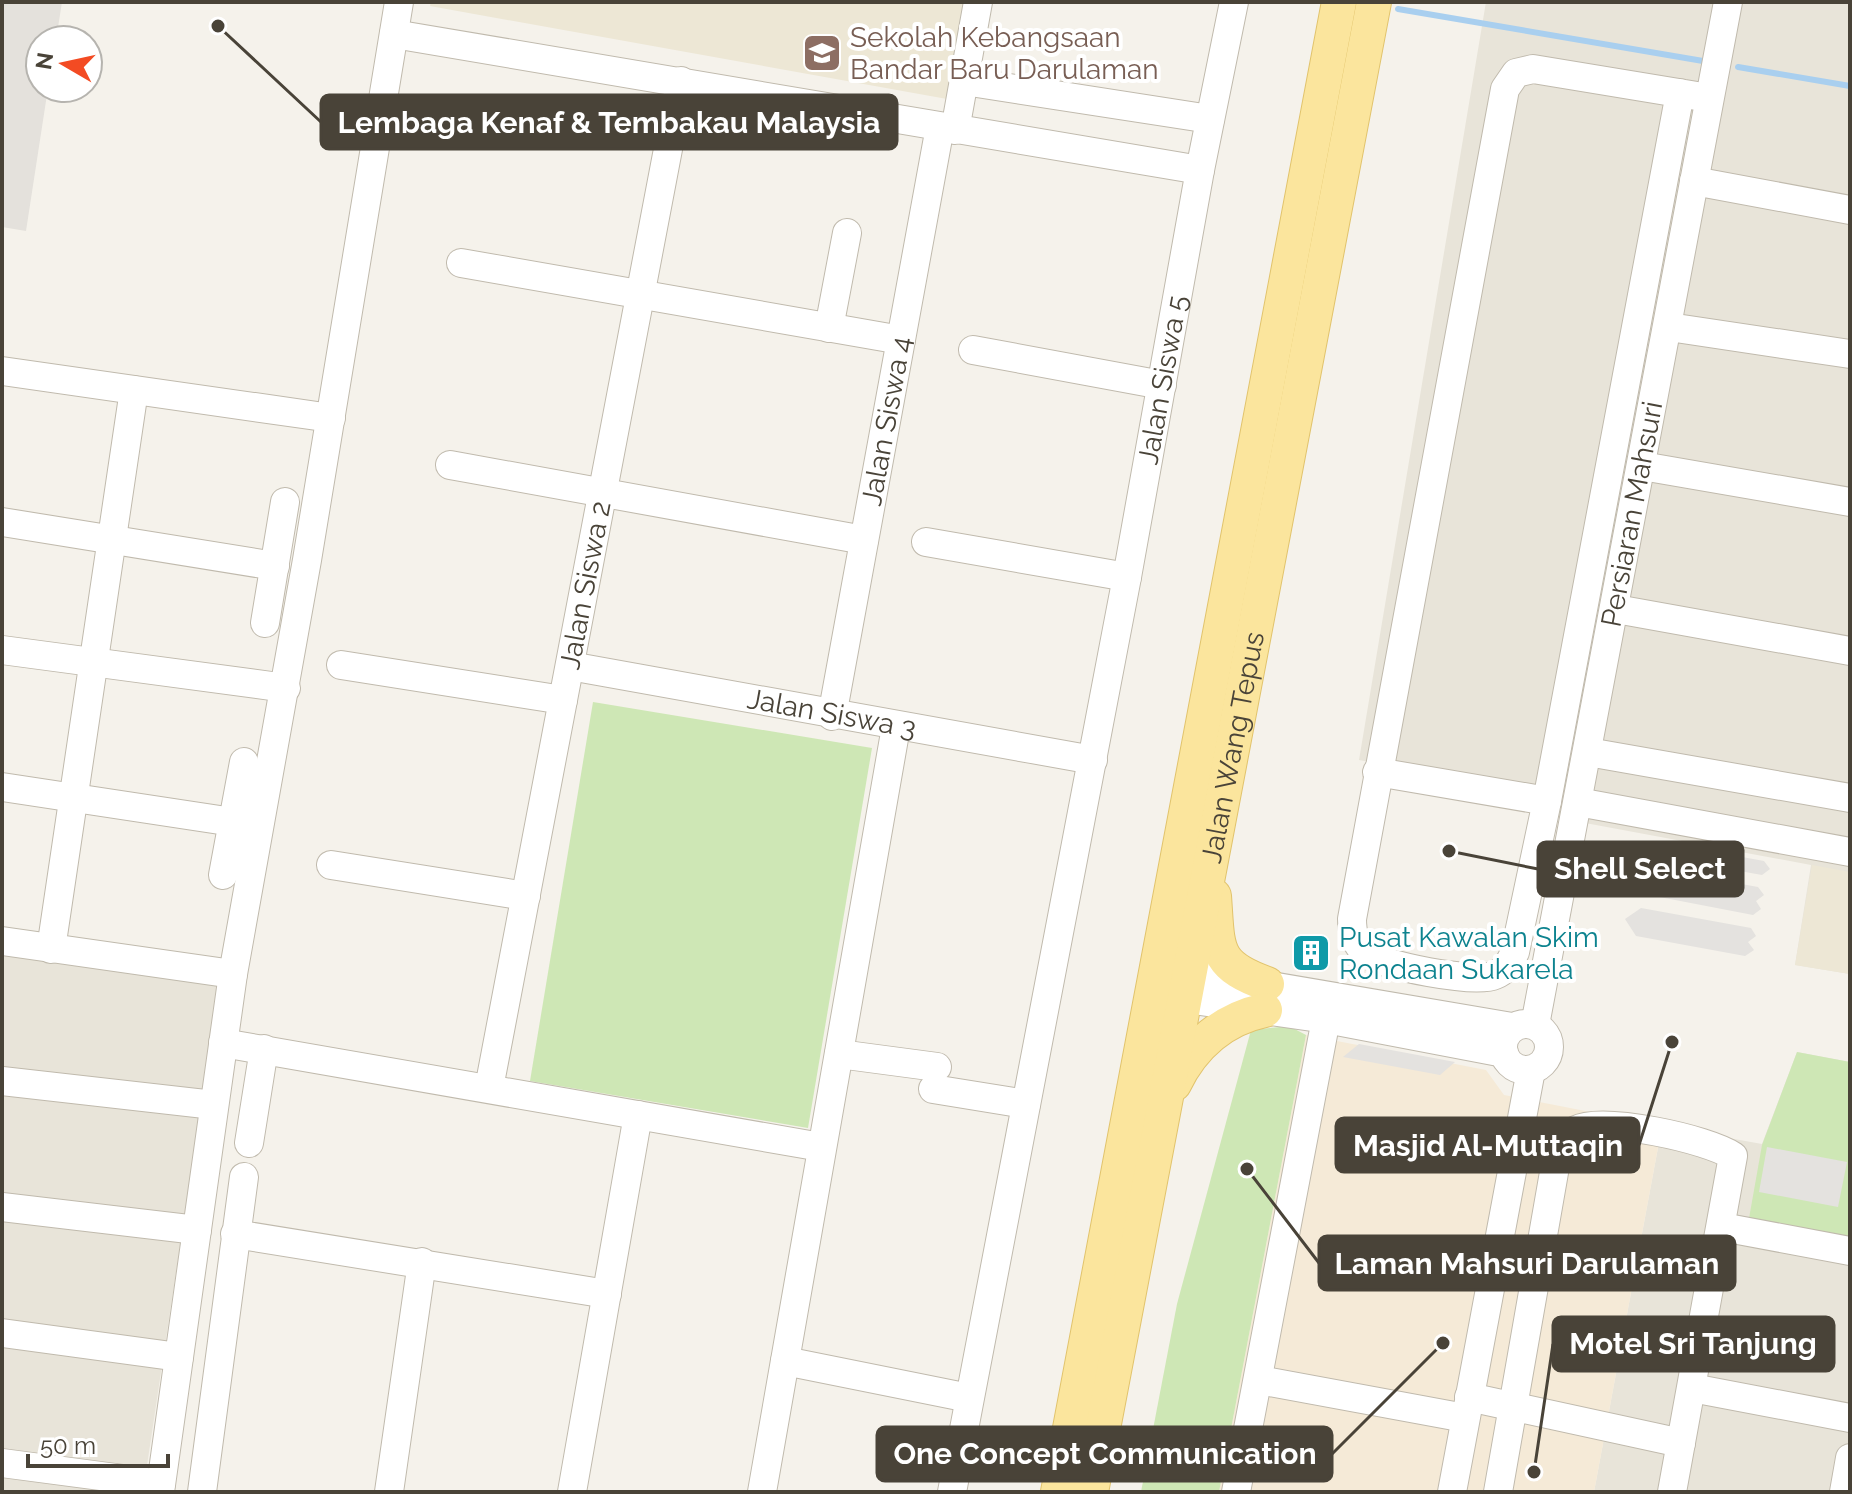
<svg xmlns="http://www.w3.org/2000/svg" width="1852" height="1494" font-family="Raleway,sans-serif">
	<style>
		.residential { fill: #e8e4d9 }
		.commercial { fill: #f5ead7 }
		.industrial { fill: #e4e1dc }
		.education { fill: #ede7d5 }
		.green { fill: #cee7b5 }
		.parking { fill: #e4e2df }
		.lines { fill: none; stroke-linecap: round; stroke-linejoin: round }
		.stream { stroke: #a9cfef; stroke-width: 6 }
		.minor-casing { stroke: #c0baad; stroke-width: 30 }
		.major-casing { stroke: #e1c36c; stroke-width: 36 }
		.minor { stroke: #fff; stroke-width: 28 }
		.major { stroke: #fbe59d; stroke-width: 34 }
		.labels { text-anchor: middle; dominant-baseline: central; stroke-width: 8; stroke-linejoin: round; paint-order: stroke }
		.education-label { font-size: 28px; fill: #785e54; stroke: #fff; text-anchor: start }
		.street-label { font-size: 28px; fill: #494338; stroke: #fff }
		.culture-label { font-size: 28px; fill: #0d838f; stroke: #fff; text-anchor: start }
		.leader { fill: none; stroke: #494338; stroke-width: 3 }
		.callout-dot { fill: #494338; stroke: #fff; stroke-width: 3 }
		.callout { fill: #494338; stroke: #494338; stroke-width: 3 }
		.callout-label { font-size: 30px; text-anchor: middle; font-weight: bold; fill: #fff }
	</style>
	<rect width="100%" height="100%" fill="#f5f2eb"/>
	<g class="residential">
		<path d="M1486,2H1850V974L1795,965L1811,865L1553,817L1557,795L1359,760Z"/>
		<path d="M2,953L219,986L143,1492H2Z"/>
		<path d="M1797,1052L1850,1062V1492H1594L1662,1126L1762,1144Z"/>
	</g>
	<path class="commercial" d="M1306,1035L1486,1070L1504,1095L1662,1126L1594,1492H1219Z"/>
	<path class="industrial" d="M2,2H62L56,40H40V88H48L26,231L2,227Z"/>
	<g class="education">
		<path d="M431,2H965L947,99L430,6Z"/>
		<path d="M1812,865L1850,872V974L1795,965Z"/>
	</g>
	<g class="green">
		<path d="M593,702L872,748L808,1128L530,1081Z"/>
		<path d="M1289,1026L1306,1035L1219,1492H1141L1177,1304L1251,1030Z"/>
		<path d="M1797,1052L1850,1062V1242L1748,1224L1762,1145Z"/>
	</g>
	<g class="parking">
		<path d="M1709,851L1764,861L1770,869L1762,875L1706,865Z"/>
		<path d="M1649,867L1758,887L1764,895L1756,901L1761,909L1753,915L1644,894L1633,878Z"/>
		<path d="M1641,908L1751,928L1756,936L1748,942L1754,950L1745,956L1636,936L1625,919Z"/>
		<path d="M1359,1044L1455,1062L1440,1075L1343,1057Z"/>
		<path d="M1767,1147L1847,1162L1838,1207L1759,1192Z"/>
	</g>
	<g class="lines">
		<g class="stream">
			<path d="M1398,9L1703,61"/>
			<path d="M1738,67L1850,86"/>
		</g>
		<g class="minor-casing">
			<g id="minor">
				<path d="M394,34L1200,170"/>
				<path d="M964,81L1210,119"/>
				<path d="M1680,93L1547,801L1515,952C1510,962 1506,971 1495,975C1476,984 1382,966 1366,953C1355,944 1352,933 1352,919L1505,89L1516,73L1533,69L1709,98"/>
				<path d="M955,130L978,2"/>
				<path d="M1694,181L1850,210"/>
				<path d="M461,263L901,340"/>
				<path d="M1669,327L1850,354"/>
				<path d="M829,328L847,233"/>
				<path d="M973,350L1162,385"/>
				<path d="M2,371L331,418"/>
				<path d="M450,465L864,540"/>
				<path d="M1642,466L1850,502"/>
				<path d="M2,522L275,566"/>
				<path d="M926,542L1127,577"/>
				<path d="M1616,609L1850,651"/>
				<path d="M265,623L285,502"/>
				<path d="M2,650L286,688"/>
				<path d="M341,665L563,700"/>
				<path id="s1" d="M570,666L1093,760"/>
				<path id="s2" d="M832,716L940,127"/>
				<path d="M1588,752L1850,798"/>
				<path d="M1377,772L1547,801"/>
				<path d="M2,787L233,822"/>
				<path d="M1578,802L1850,852"/>
				<path d="M331,865L526,896"/>
				<path d="M223,875L244,762"/>
				<path d="M2,941L233,974"/>
				<path d="M51,949L134,390"/>
				<path d="M1171,969L1512,1027"/>
				<path d="M1166,996L1326,1019L1504,1053"/>
				<circle cx="1526" cy="1047" r="23"/>
				<path id="s3" d="M1535,1025L1728,2"/>
				<path d="M223,1043L821,1147"/>
				<path d="M839,1054L937,1067"/>
				<path d="M2,1081L214,1105"/>
				<path id="s4" d="M489,1088L681,81"/>
				<path d="M933,1089L1026,1104"/>
				<path d="M249,1143L264,1049"/>
				<path d="M2,1207L197,1230"/>
				<path d="M1722,1227L1850,1251"/>
				<path d="M235,1234L607,1294"/>
				<path d="M2,1333L179,1357"/>
				<path d="M785,1361L969,1398"/>
				<path d="M1259,1380L1465,1418"/>
				<path d="M1692,1388L1850,1418"/>
				<path d="M1469,1397L1681,1443"/>
				<path d="M2,1463L161,1484"/>
				<path d="M160,1492L233,974L307,560L399,2"/>
				<path d="M202,1492L244,1177"/>
				<path d="M389,1492L422,1262"/>
				<path d="M572,1492L638,1115"/>
				<path d="M762,1492L896,727"/>
				<path id="s5" d="M952,1492L1127,577L1200,170L1234,2"/>
				<path d="M1236,1492L1326,1019"/>
				<path d="M1452,1492L1531,1070"/>
				<path d="M1498,1492L1556,1161C1561,1149 1564,1136 1576,1130C1603,1116 1708,1139 1733,1156L1672,1492"/>
				<path d="M1844,1492L1850,1458"/>
			</g>
		</g>
		<g class="major-casing">
			<g id="major">
				<path d="M1214,896C1218,949 1213,965 1267,984"/>
				<path d="M1174,1084C1193,1045 1223,1019 1265,1010"/>
				<path d="M1058,1492L1339,2"/>
				<path id="s6" d="M1091,1492L1374,2"/>
			</g>
		</g>
		<use href="#minor" class="minor"/>
		<use href="#major" class="major"/>
	</g>
	<defs>
		<g id="school-square" transform="scale(2)"><rect x="-9" y="-9" width="18" height="18" rx="4" fill="#8d6e63" stroke="#fff"/><path d="M0-5L7-2L0 1L-7-2ZM-4 1L0 2.5L4 1V4Q0 6-4 4Z" fill="#fff"/></g>
		<g id="building-square" transform="scale(2)"><rect x="-9" y="-9" width="18" height="18" rx="4" fill="#0f9aa8" stroke="#fff"/><path d="M-4-6H4V6H1V3H-1V6H-4ZM-2.5-4.3h1.7v1.8h-1.7ZM.8-4.3h1.7v1.8H.8ZM-2.5-1h1.7V.8h-1.7ZM.8-1h1.7V.8H.8Z" fill="#fff"/></g>
	</defs>
	<g fill-rule="evenodd">
		<use href="#school-square" x="822" y="53"/>
		<use href="#building-square" x="1311" y="953"/>
	</g>
	<g class="labels">
		<g class="education-label">
			<text x="850" y="37">Sekolah Kebangsaan<tspan x="850" dy="32">Bandar Baru Darulaman</tspan></text>
		</g>
		<g class="street-label">
			<text stroke="none"><textPath href="#s5" startOffset="1132">Jalan Siswa 5</textPath></text>
			<text stroke="none"><textPath href="#s2" startOffset="300">Jalan Siswa 4</textPath></text>
			<text stroke="none"><textPath href="#s3" startOffset="520">Persiaran Mahsuri</textPath></text>
			<text stroke="none"><textPath href="#s4" startOffset="512">Jalan Siswa 2</textPath></text>
			<text stroke="none"><textPath href="#s1" startOffset="266">Jalan Siswa 3</textPath></text>
			<text stroke="none"><textPath href="#s6" startOffset="758">Jalan Wang Tepus</textPath></text>
		</g>
		<g class="culture-label">
			<text x="1339" y="937">Pusat Kawalan Skim<tspan x="1339" dy="32">Rondaan Sukarela</tspan></text>
		</g>
	</g>
	<path class="leader" d="M218 26L321 122M1449 851L1538 869M1672 1042L1639 1145M1247 1169L1319 1263M1534 1472L1553 1344M1443 1343L1332 1454"/>
	<g class="callout-dot">
		<circle cx="218" cy="26" r="8"/>
		<circle cx="1449" cy="851" r="8"/>
		<circle cx="1672" cy="1042" r="8"/>
		<circle cx="1247" cy="1169" r="8"/>
		<circle cx="1534" cy="1472" r="8"/>
		<circle cx="1443" cy="1343" r="8"/>
	</g>
	<g class="callout">
		<rect x="321" y="95" width="576" height="54" rx="8"/>
		<rect x="1538" y="842" width="205" height="54" rx="8"/>
		<rect x="1336" y="1118" width="303" height="54" rx="8"/>
		<rect x="1319" y="1236" width="416" height="54" rx="8"/>
		<rect x="1553" y="1317" width="281" height="54" rx="8"/>
		<rect x="877" y="1427" width="455" height="54" rx="8"/>
	</g>
	<g class="callout-label">
		<text x="609" y="133">Lembaga Kenaf &amp; Tembakau Malaysia</text>
		<text x="1640" y="879">Shell Select</text>
		<text x="1488" y="1156">Masjid Al-Muttaqin</text>
		<text x="1527" y="1274">Laman Mahsuri Darulaman</text>
		<text x="1693" y="1354">Motel Sri Tanjung</text>
		<text x="1105" y="1464">One Concept Communication</text>
	</g>
	<rect width="1852" height="1494" fill="none" stroke="#494338" stroke-width="8"/>
	<g transform="translate(64 64) rotate(279)"><circle r="38" fill="#ffffff" stroke="#b6b4af" stroke-width="2"/>
	<path d="M0-6L14 30L0 20L-14 30Z" fill="#f34b23"/>
	<text y="-12" font-size="22" font-weight="bold" text-anchor="middle" fill="#494338">N</text>
	</g>
	<path d="M28 1454v12h140v-12" fill="none" stroke="#494338" stroke-width="4"/>
	<text x="40" y="1454" font-size="24" fill="#494338" stroke="#ffffff" stroke-width="6" paint-order="stroke">50 m</text>
</svg>
